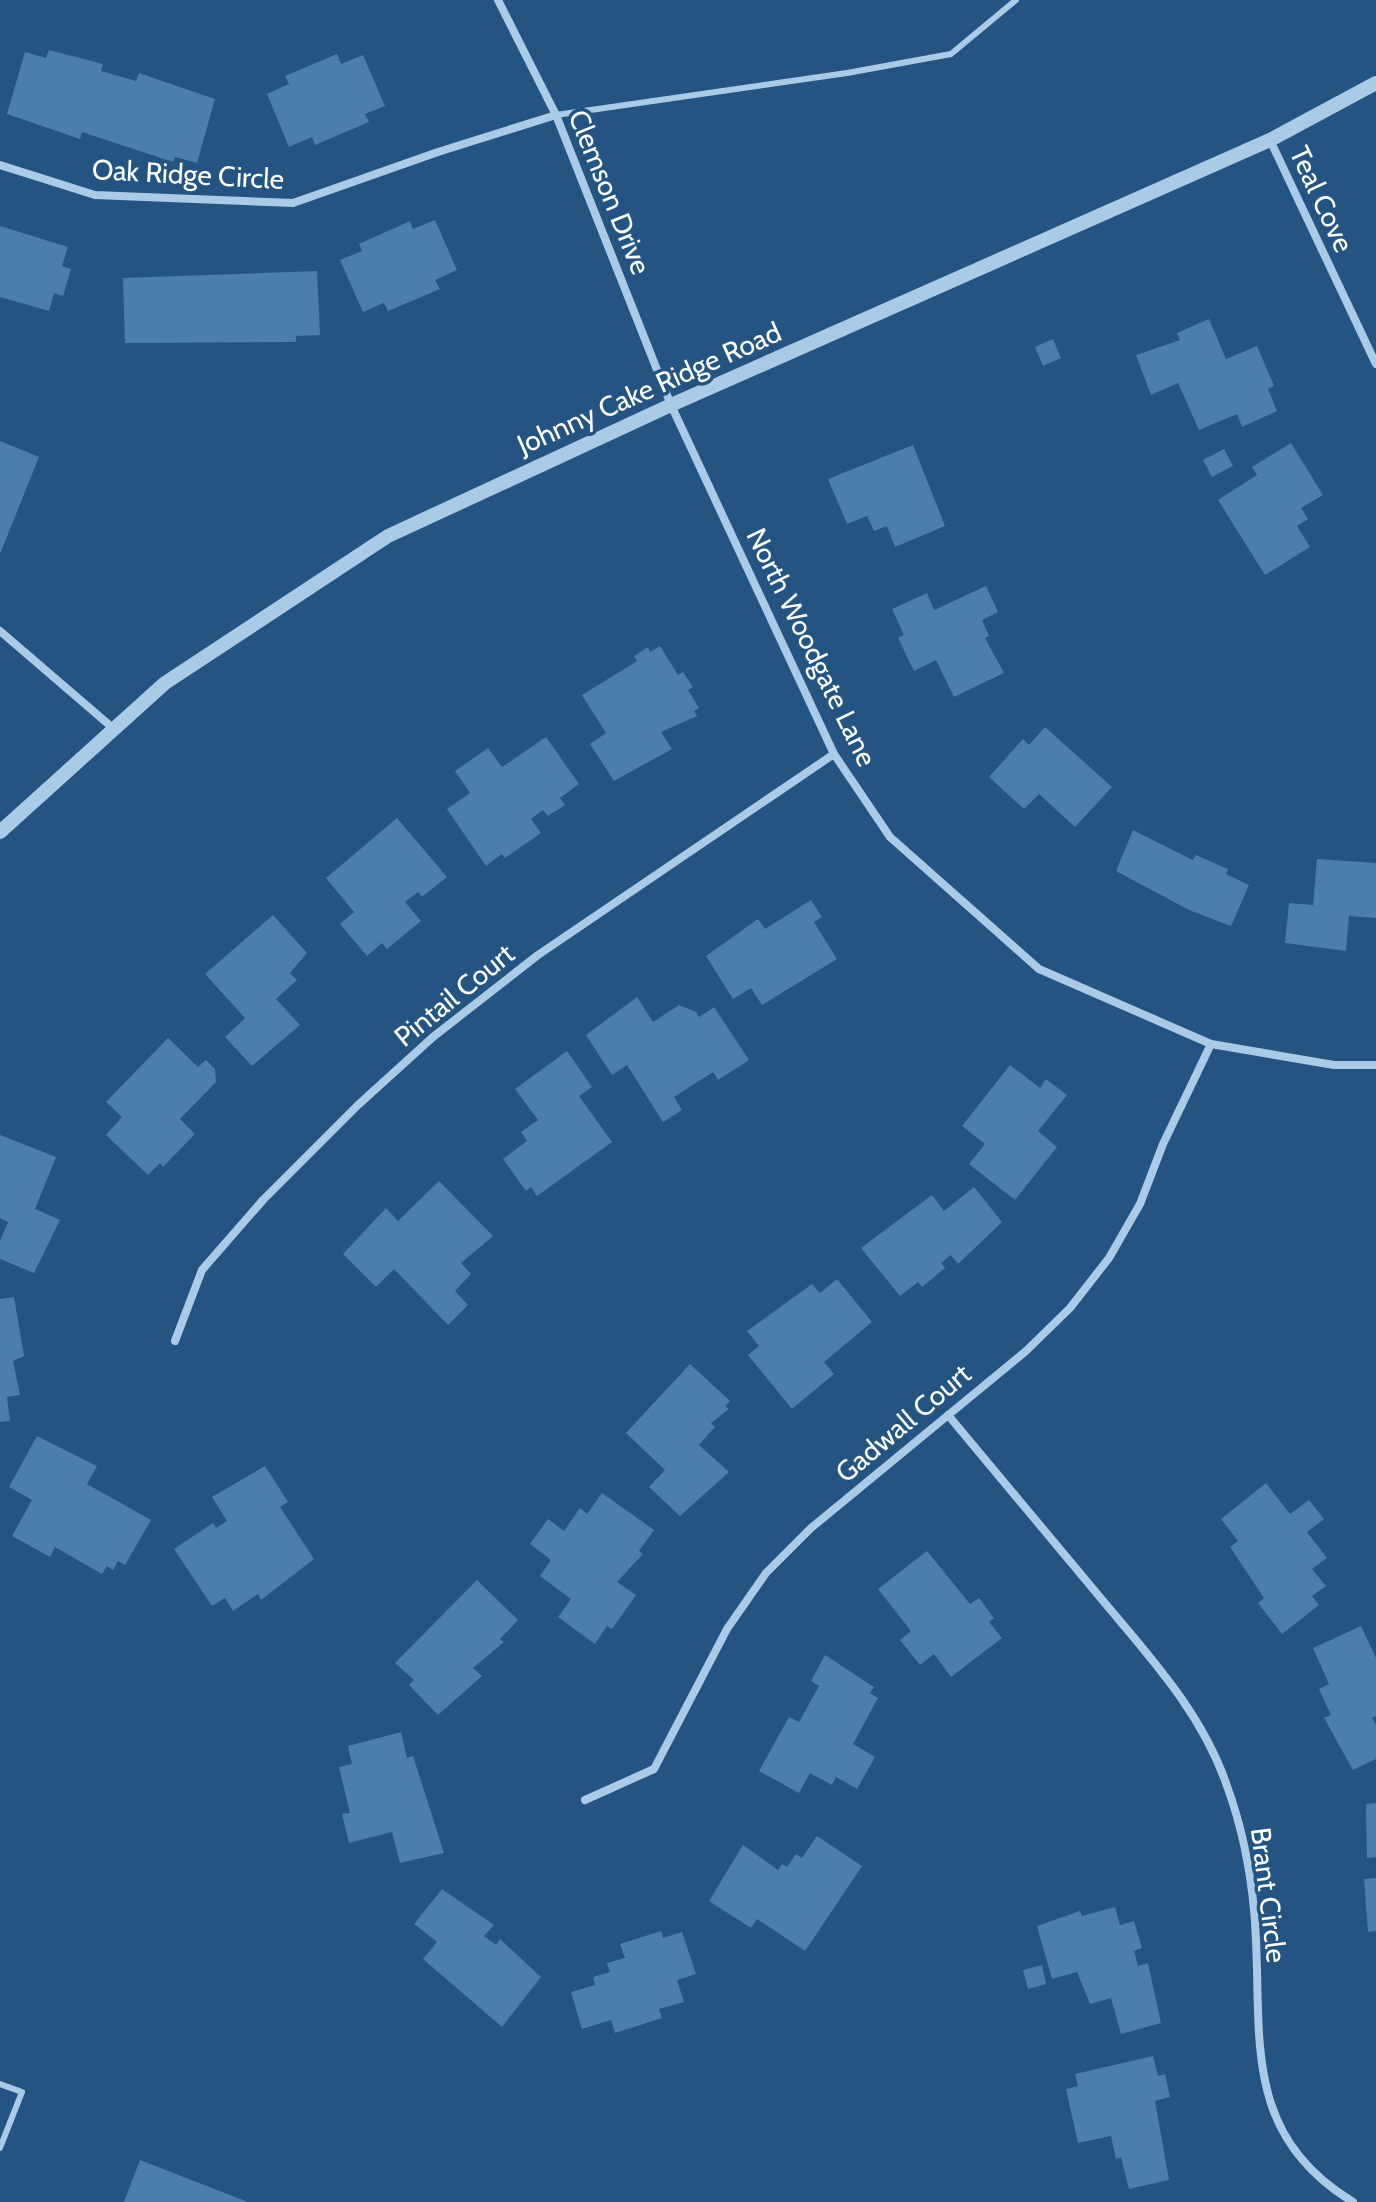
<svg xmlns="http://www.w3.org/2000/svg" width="1376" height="2202" font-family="Cabin,sans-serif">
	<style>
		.building { fill: #4b7eab }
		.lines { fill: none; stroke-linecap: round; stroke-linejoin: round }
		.service { stroke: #aacbe8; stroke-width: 6 }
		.minor { stroke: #aacbe8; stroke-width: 8 }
		.tertiary { stroke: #aacbe8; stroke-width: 14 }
		.labels { text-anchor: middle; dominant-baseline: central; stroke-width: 7; stroke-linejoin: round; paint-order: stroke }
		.street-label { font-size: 28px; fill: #fff; stroke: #235482 }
	</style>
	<rect width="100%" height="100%" fill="#235482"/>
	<g class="building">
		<path d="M49,50L103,64L101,71L136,81L139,73L215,99L197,163L175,157L173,162L82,132L80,139L7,114L25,52L46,58Z"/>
		<path d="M337,54L341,64L363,55L385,106L365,114L369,122L315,145L312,137L289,147L267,94L289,84L285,76Z"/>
		<path d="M435,220L457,270L435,280L440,289L388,311L384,303L363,312L340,260L362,251L359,244L410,221L413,229Z"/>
		<path d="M0,226L68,247L62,266L71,269L63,296L54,293L49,311L0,297Z"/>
		<path d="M317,271L320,335L296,336V342L125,343L123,278Z"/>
		<path d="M1209,319L1226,359L1257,346L1274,386L1268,389L1277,411L1242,427L1237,414L1199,430L1178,383L1151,395L1136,355L1180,340L1177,333Z"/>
		<path d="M1053,339L1061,358L1043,366L1035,347Z"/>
		<path d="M0,441L39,457L0,554Z"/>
		<path d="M1291,443L1323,495L1301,508L1308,519L1297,526L1310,547L1265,575L1218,500L1257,475L1252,467Z"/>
		<path d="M913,445L945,526L895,547L887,526L874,531L867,516L847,524L828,479Z"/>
		<path d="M1224,449L1233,466L1212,477L1203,460Z"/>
		<path d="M986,586L998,612L982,620L989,636L985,638L1004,673L954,697L936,660L914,671L898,638L904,635L892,609L927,593L934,610Z"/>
		<path d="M660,646L678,675L683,672L693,687L688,690L699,708L694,711L697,716L661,732L672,749L614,781L590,744L606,733L582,695L637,661L634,656L648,647L650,652Z"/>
		<path d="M1045,727L1112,787L1075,827L1039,794L1024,809L989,777L1023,739L1029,745Z"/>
		<path d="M546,737L579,784L560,798L565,805L548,816L543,810L531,819L541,833L505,858L502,854L486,866L447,809L470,793L455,771L488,748L502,767Z"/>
		<path d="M397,818L447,877L422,897L418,892L405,902L421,921L387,949L382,943L367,956L340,924L354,912L326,878Z"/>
		<path d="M1133,830L1193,860L1196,855L1228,869L1226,874L1249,885L1231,926L1189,910L1116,871Z"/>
		<path d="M1317,859L1376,863V918L1349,916L1346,951L1285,943L1289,903L1313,905Z"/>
		<path d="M811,900L822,917L814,922L837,959L762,1005L751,988L733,999L706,956L758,919L765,929Z"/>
		<path d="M273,915L307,953L290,973L297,980L276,999L300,1025L252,1066L225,1037L245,1018L205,974Z"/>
		<path d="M637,997L653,1022L679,1005L696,1012L699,1017L714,1007L749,1060L718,1080L713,1072L674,1097L682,1110L663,1122L627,1065L612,1075L586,1035Z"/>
		<path d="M168,1038L198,1067L206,1060L215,1069L216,1082L180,1119L195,1134L163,1167L160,1163L148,1175L106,1135L122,1117L106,1102Z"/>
		<path d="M567,1051L592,1087L579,1096L612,1142L537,1196L531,1187L526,1191L503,1159L527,1141L521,1132L538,1120L515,1089Z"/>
		<path d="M1010,1065L1040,1088L1046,1079L1067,1095L1038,1131L1057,1147L1015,1200L969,1164L985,1144L962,1126Z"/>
		<path d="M0,1135L56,1157L35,1209L60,1220L34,1273L0,1259V1241L8,1222L0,1218Z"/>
		<path d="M439,1181L493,1236L461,1263L471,1274L455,1291L468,1305L448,1325L394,1269L376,1287L343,1254L386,1208L398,1221Z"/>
		<path d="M974,1187L1002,1222L958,1264L951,1255L941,1263L945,1268L922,1287L918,1282L900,1296L861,1248L932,1195L944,1211Z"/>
		<path d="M837,1279L872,1322L824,1362L834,1374L792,1409L748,1355L759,1346L747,1331L812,1284L820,1293Z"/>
		<path d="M14,1297L24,1356L13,1361L20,1395L7,1397L10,1421L0,1422V1299Z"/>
		<path d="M690,1364L730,1401L725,1406L729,1409L711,1423L715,1427L699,1445L729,1472L680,1516L649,1487L665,1470L626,1433Z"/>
		<path d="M37,1436L97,1466L87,1484L151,1520L125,1565L118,1561L113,1570L107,1566L102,1574L55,1547L50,1557L12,1536L32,1500L9,1487Z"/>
		<path d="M265,1466L288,1502L280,1507L314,1559L261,1600L258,1594L233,1611L225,1598L212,1606L174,1549L213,1523L216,1528L227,1521L212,1497Z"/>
		<path d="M1266,1483L1290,1514L1309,1500L1324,1519L1307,1532L1327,1558L1312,1569L1326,1586L1312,1596L1319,1605L1282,1634L1258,1603L1264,1598L1230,1547L1238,1541L1221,1519Z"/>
		<path d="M602,1493L654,1530L639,1551L643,1554L617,1582L636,1595L612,1629L607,1626L595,1644L558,1617L571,1599L540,1576L551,1560L530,1544L548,1519L564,1531L580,1508L587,1514Z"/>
		<path d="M927,1551L970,1604L979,1598L994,1618L989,1622L1002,1638L951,1677L934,1654L920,1665L900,1640L911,1631L878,1589Z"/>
		<path d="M477,1580L518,1620L500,1639L504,1642L473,1668L482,1676L438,1715L409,1685L414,1680L395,1663Z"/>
		<path d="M1361,1626L1376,1658V1716L1372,1718L1376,1725V1759L1353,1770L1324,1718L1331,1715L1319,1689L1329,1684L1313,1648Z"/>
		<path d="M825,1655L874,1687L870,1693L878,1698L853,1744L875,1757L857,1789L836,1777L832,1785L810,1773L799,1793L759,1771L789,1717L799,1722L819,1686L811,1681Z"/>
		<path d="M401,1732L407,1758L413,1756L444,1853L400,1863L392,1832L349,1843L342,1814L350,1813L339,1767L352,1764L348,1746Z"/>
		<path d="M1376,1803V1857L1367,1858L1366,1804Z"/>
		<path d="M817,1836L862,1866L805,1951L757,1919L751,1928L709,1901L743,1845L778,1870L782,1864L787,1867L796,1854L802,1858Z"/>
		<path d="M1376,1878V1931L1368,1932L1364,1879Z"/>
		<path d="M442,1889L494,1925L484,1936L496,1945L500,1939L541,1977L502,2027L423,1959L437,1942L414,1924Z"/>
		<path d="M1115,1907L1120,1925L1134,1921L1142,1948L1134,1951L1138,1966L1148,1963L1161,2023L1121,2034L1111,1998L1090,2004L1077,1972L1052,1979L1037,1926L1080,1911L1082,1916Z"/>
		<path d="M661,1931L663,1938L682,1932L696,1974L677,1980L684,2002L659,2009L662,2018L615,2033L611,2020L582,2029L571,1992L595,1985L593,1977L610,1972L607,1963L625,1958L620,1944Z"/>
		<path d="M1042,1965L1046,1984L1028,1989L1023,1970Z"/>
		<path d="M1153,2056L1158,2076L1165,2074L1170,2097L1155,2101L1169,2180L1129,2189L1121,2157L1116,2159L1111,2136L1078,2143L1066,2089L1078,2086L1075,2074Z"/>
		<path d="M140,2160L248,2202H124Z"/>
	</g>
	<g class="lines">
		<g class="service">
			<path d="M556,115L847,73L951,54L1016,0"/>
			<path d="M0,2084L22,2092L0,2148"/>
		</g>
		<g class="minor">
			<path d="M498,0L556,115L671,405L834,754L890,837L1039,969L1211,1044L1334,1065H1376"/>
			<path d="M1270,140L1376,364"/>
			<path d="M0,165L95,195L293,203L438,152L556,115"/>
			<path d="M0,631L114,729"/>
			<path d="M175,1341L202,1270L263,1200L358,1105L433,1037L538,955L834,754"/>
			<path d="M948,1415C998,1475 1049,1536 1099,1596C1148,1655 1202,1712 1227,1786C1242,1827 1250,1867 1254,1910C1265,2026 1235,2130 1353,2202"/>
			<path d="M585,1800L654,1769L727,1629L766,1573L811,1528L1026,1351L1070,1308L1109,1258L1140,1204L1163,1144L1211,1044"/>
		</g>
		<path class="tertiary" d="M0,832L165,683L388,536L671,405L1270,140L1376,83"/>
	</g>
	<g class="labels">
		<g class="street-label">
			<text transform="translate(188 174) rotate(3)">Oak Ridge Circle</text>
			<text transform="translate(610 192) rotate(68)">Clemson Drive</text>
			<text transform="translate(1322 199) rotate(65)">Teal Cove</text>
			<text transform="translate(649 388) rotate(-24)">Johnny Cake Ridge Road</text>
			<text transform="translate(812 647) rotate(64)">North Woodgate Lane</text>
			<text transform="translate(454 995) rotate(-39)">Pintail Court</text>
			<text transform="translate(903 1423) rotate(-40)">Gadwall Court</text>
			<text transform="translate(1269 1895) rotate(83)">Brant Circle</text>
		</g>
	</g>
</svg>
